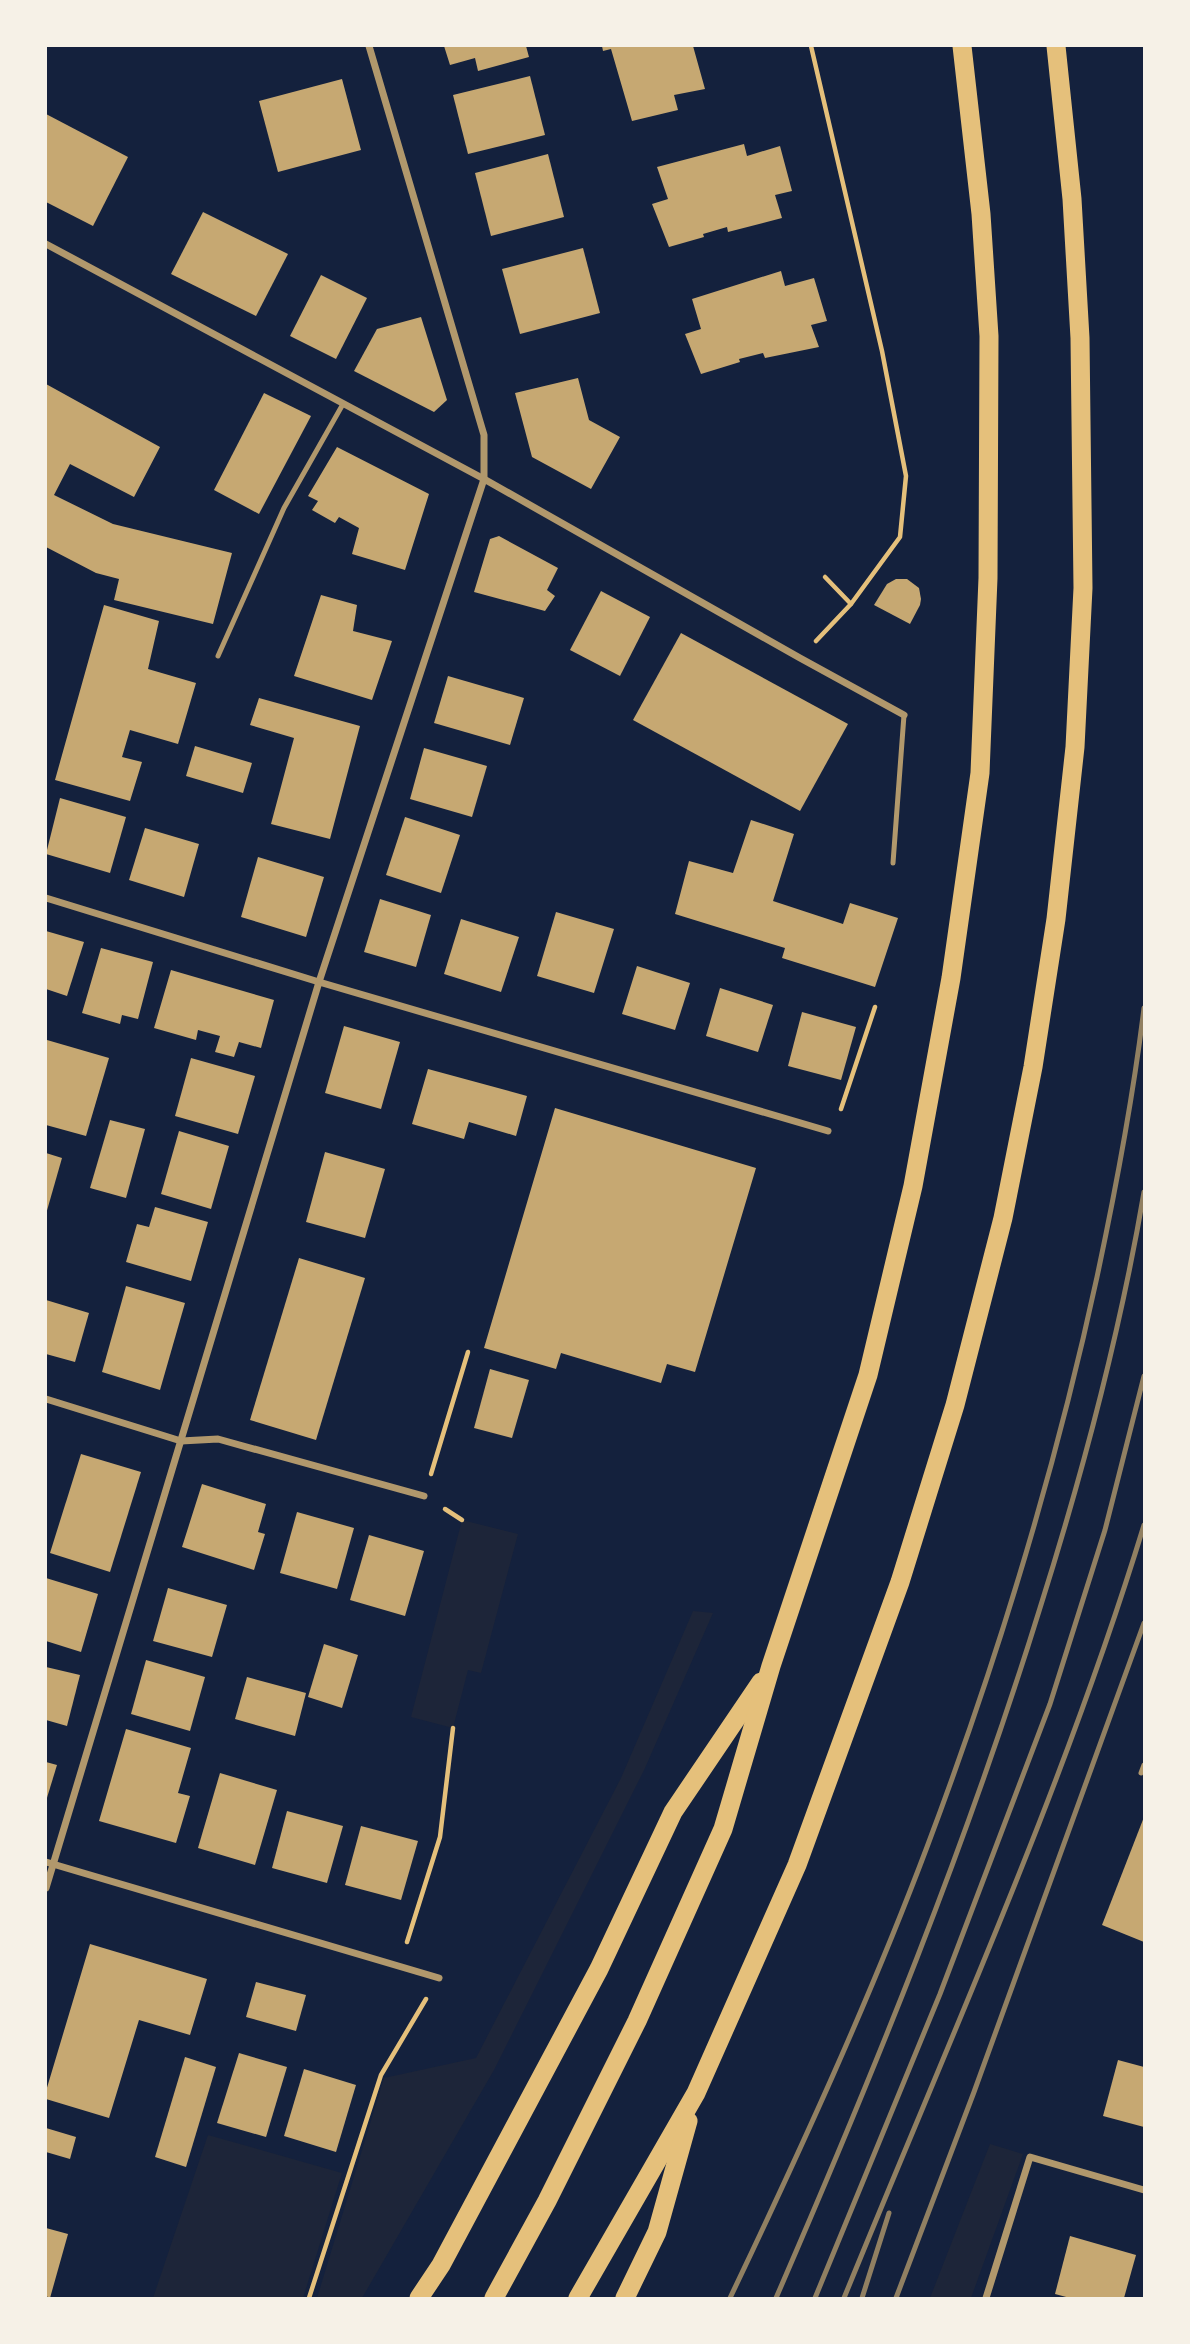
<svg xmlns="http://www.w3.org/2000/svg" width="1190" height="2344" font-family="Spectral,serif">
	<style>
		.green { fill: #1d2539 }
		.building { fill: #c6a872 }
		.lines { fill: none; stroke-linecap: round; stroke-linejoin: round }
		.path { stroke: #e5c07b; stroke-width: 4.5 }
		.service { stroke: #b1986c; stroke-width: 5 }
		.minor { stroke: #b1986c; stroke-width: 7 }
		.trunk { stroke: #e5c07b; stroke-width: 19 }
		.rail { stroke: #918062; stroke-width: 5 }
	</style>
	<rect width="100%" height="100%" fill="#14213d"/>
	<g class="green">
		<path d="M462,1520L518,1534L481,1673L468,1670L453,1728L411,1717Z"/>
		<path d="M693,1611L713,1613L645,1768L494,2070L362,2298H317L384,2078L476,2058L621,1778Z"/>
		<path d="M208,2135L342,2173L303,2298H153Z"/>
		<path d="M990,2144L1023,2154L971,2298H930Z"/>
	</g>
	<g class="building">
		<path d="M444,46H526L529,57L478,71L475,58L450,65Z"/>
		<path d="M602,46H693L705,89L674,95L678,110L632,121L611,49L603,51Z"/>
		<path d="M530,76L545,135L468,154L453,95Z"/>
		<path d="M342,79L361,150L278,172L259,101Z"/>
		<path d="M46,114L128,157L93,226L46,202Z"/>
		<path d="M744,144L747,156L780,146L792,191L775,195L782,218L728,232L727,227L703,234L704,237L669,247L652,204L668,199L657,167Z"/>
		<path d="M548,154L564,217L491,236L475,173Z"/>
		<path d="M203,212L288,254L256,316L171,274Z"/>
		<path d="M583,248L600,313L520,334L502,269Z"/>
		<path d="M781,271L785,286L814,278L827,321L811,325L819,347L765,358L763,353L739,359L740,362L701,374L685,334L701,329L692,299Z"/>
		<path d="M321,275L367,298L336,359L290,336Z"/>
		<path d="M421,317L447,400L434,412L354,371L377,329Z"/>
		<path d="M578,378L589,420L620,437L591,489L532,457L515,393Z"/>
		<path d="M46,384L160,447L134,497L70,464L54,495L113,524L232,553L213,624L114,600L119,579L96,573L46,547Z"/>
		<path d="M264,393L311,416L259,514L214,490Z"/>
		<path d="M337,447L429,494L405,570L352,554L359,528L339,517L335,523L312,510L318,501L308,496Z"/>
		<path d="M499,536L558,568L547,590L555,596L545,611L474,592L490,539Z"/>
		<path d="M896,579H907L919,588L921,599L920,605L910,624L874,605L887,584Z"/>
		<path d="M601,591L650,617L620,676L570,650Z"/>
		<path d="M321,595L357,605L353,631L392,641L372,700L294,676Z"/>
		<path d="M104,605L159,621L148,669L196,683L178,744L130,730L122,757L142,762L130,801L55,780Z"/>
		<path d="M681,633L848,724L800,811L633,720Z"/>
		<path d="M448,676L524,698L510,745L434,723Z"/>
		<path d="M259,698L360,726L330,839L271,824L294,738L250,725Z"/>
		<path d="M195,746L252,763L243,793L186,776Z"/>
		<path d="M424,748L487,766L472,817L410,799Z"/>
		<path d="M60,798L126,817L110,873L46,854Z"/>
		<path d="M405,817L460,835L441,893L386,875Z"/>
		<path d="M751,820L794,834L773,901L843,924L850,903L898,918L875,987L782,958L785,948L675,914L689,861L733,873Z"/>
		<path d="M145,828L199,844L184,897L129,880Z"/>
		<path d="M258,857L324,877L306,937L241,917Z"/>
		<path d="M380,899L431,915L416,967L364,952Z"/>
		<path d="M556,912L614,929L594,993L537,976Z"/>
		<path d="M461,919L519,937L501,992L444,974Z"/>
		<path d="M46,931L84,942L67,996L46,989Z"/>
		<path d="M101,948L153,962L138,1019L122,1015L120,1024L82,1013Z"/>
		<path d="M637,966L690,983L675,1030L622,1014Z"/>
		<path d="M171,970L274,1000L261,1048L239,1042L234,1057L215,1052L220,1036L198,1030L196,1040L154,1028Z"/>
		<path d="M720,988L773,1005L758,1052L706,1036Z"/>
		<path d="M802,1012L856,1027L841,1080L788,1066Z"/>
		<path d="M344,1026L400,1042L381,1109L325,1093Z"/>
		<path d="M47,1040L109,1058L86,1136L46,1125Z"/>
		<path d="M191,1058L255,1076L238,1134L175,1116Z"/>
		<path d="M428,1069L527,1096L516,1136L469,1122L464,1139L412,1124Z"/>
		<path d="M555,1108L756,1168L695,1372L667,1364L661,1383L561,1353L556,1369L484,1348Z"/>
		<path d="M110,1120L145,1129L126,1198L90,1188Z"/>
		<path d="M179,1131L229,1146L211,1209L161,1194Z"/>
		<path d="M325,1152L385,1169L365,1238L306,1222Z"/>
		<path d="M46,1153L62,1158L46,1214Z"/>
		<path d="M155,1207L208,1222L191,1281L126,1262L137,1224L149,1227Z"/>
		<path d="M299,1258L365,1278L316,1440L250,1420Z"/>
		<path d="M126,1286L185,1303L160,1390L102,1372Z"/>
		<path d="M46,1300L89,1313L75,1362L46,1354Z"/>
		<path d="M490,1369L529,1380L512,1438L474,1428Z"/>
		<path d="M81,1454L141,1472L110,1572L50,1553Z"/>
		<path d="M202,1484L266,1504L258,1532L265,1534L254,1570L182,1547Z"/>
		<path d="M297,1512L354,1528L337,1589L280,1573Z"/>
		<path d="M369,1535L424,1551L405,1616L350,1600Z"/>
		<path d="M46,1578L98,1594L81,1652L46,1641Z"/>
		<path d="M168,1588L227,1605L212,1657L153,1641Z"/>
		<path d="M324,1644L358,1655L342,1708L308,1697Z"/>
		<path d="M146,1660L205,1677L190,1731L131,1714Z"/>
		<path d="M46,1667L80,1675L67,1726L46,1720Z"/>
		<path d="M247,1677L306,1693L295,1736L235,1719Z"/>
		<path d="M126,1729L191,1748L178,1793L190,1796L176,1843L99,1821Z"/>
		<path d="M46,1762L57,1765L46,1801Z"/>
		<path d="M220,1773L277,1790L255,1865L198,1848Z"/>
		<path d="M287,1811L343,1826L327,1883L272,1868Z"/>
		<path d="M1144,1817V1942L1102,1925Z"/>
		<path d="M361,1826L418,1841L401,1900L345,1885Z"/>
		<path d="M90,1944L207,1979L190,2035L139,2020L109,2118L46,2099V2091Z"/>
		<path d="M256,1982L306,1995L296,2031L246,2017Z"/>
		<path d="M239,2053L287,2067L266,2137L217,2123Z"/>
		<path d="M185,2057L216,2067L186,2167L155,2157Z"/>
		<path d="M1118,2060L1144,2067V2127L1103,2116Z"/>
		<path d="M304,2069L356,2085L336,2152L284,2136Z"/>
		<path d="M46,2128L76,2137L70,2159L46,2152Z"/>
		<path d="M46,2228L68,2234L50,2298L46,2296Z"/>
		<path d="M1070,2236L1136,2255L1124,2298H1070L1055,2294Z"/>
	</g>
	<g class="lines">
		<g class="path">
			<path d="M811,46L882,351L906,476L900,537L851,604L816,641"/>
			<path d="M825,577L851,604"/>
			<path d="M841,1109L875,1007"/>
			<path d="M431,1474L468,1352"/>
			<path d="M445,1509L462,1520"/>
			<path d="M407,1942L440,1837L453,1728"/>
			<path d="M309,2298L381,2075L426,1999"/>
		</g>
		<g class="service">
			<path d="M218,656L284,508L343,404"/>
			<path d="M893,863L904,715"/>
			<path d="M1141,1773L1144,1765"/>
		</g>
		<g class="minor">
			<path d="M46,244L484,479L800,658L904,715"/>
			<path d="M46,898L319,982L828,1131"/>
			<path d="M46,1399L181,1441L218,1439L424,1496"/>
			<path d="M46,1862L439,1978"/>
			<path d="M46,1888L319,982L484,479V435L369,46"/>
			<path d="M986,2298L1030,2157L1144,2190"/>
		</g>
		<g class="trunk">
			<path d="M419,2298L441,2265L599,1969L673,1812L761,1682"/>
			<path d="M494,2298L547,2201L637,2021L723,1829L771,1666L868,1375L913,1186L951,978L980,773L988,578L989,336L981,214L962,46"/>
			<path d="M578,2298L696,2093L797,1865L900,1582L955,1405L1003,1218L1033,1067L1056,919L1075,747L1083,588L1080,338L1072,199L1056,46"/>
			<path d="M625,2298L657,2232L688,2121"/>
		</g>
		<g class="rail">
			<path d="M730,2298C800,2151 869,2001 927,1847C997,1661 1055,1471 1097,1277C1116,1188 1133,1098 1144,1008"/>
			<path d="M776,2298C874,2072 967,1844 1040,1608C1083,1472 1120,1333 1144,1192"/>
			<path d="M815,2298L940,1994L1050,1704L1105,1530L1144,1376"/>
			<path d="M844,2298C948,2042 1063,1790 1144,1525"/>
			<path d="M862,2298L889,2213"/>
			<path d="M896,2298L974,2092L1144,1623"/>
		</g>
	</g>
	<rect width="1190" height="2344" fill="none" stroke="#f6f1e7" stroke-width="94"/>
</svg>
